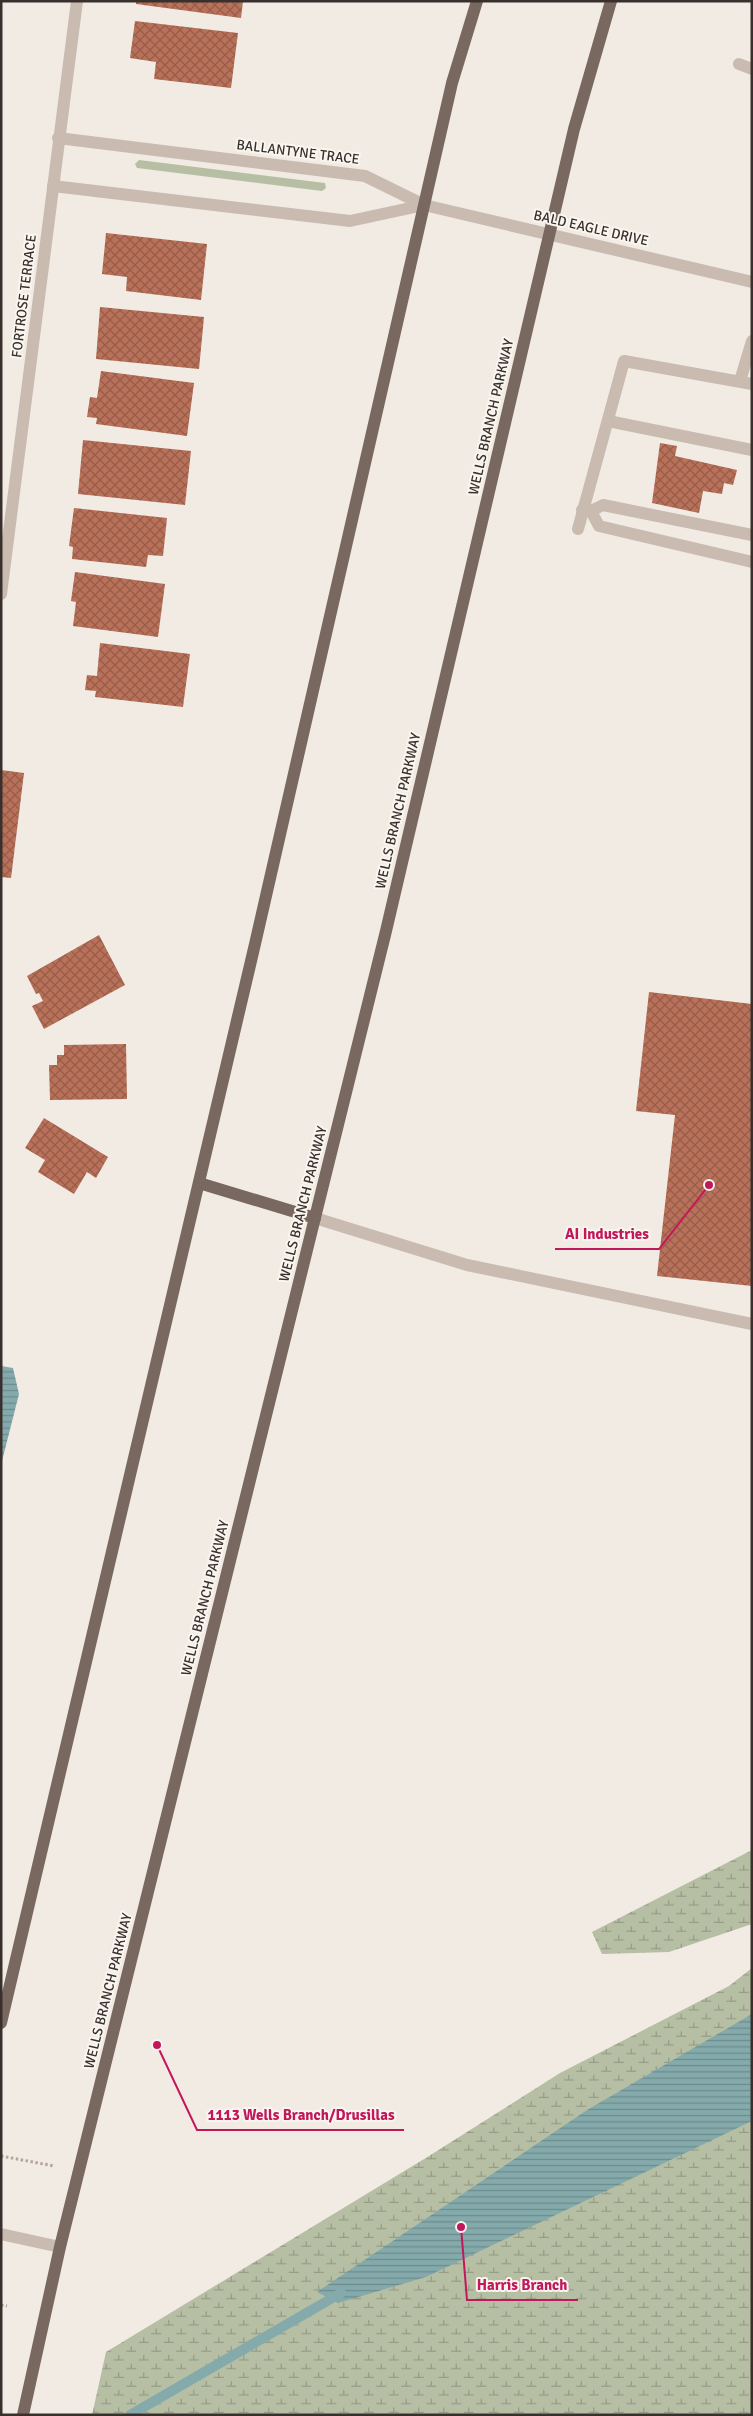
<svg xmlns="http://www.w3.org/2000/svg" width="753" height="2416" font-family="Signika,sans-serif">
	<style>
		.grass { fill: #b6bfa4 }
		.wetland { fill: url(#wetland-marsh) }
		.water { fill: url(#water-rules) }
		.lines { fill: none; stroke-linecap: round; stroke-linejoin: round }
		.stream { stroke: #84aaac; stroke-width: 10 }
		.building { fill: url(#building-cross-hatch) }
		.path { stroke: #b5a59a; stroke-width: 3; stroke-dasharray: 2.5 2.5; stroke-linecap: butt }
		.minor { stroke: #c9bbaf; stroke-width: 12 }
		.major { stroke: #79685f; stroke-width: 12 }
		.labels { text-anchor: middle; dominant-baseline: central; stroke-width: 4; stroke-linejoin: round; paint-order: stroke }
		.street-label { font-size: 14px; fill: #39302d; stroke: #f9f5ef }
		.leader { fill: none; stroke: #c2185b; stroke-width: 2 }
		.callout-dot { fill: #c2185b; stroke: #f9f5ef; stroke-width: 2 }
		.callout-label { font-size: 15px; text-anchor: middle; font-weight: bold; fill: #c2185b; stroke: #f9f5ef; stroke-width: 4; stroke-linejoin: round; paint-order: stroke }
	</style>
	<defs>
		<pattern id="wetland-marsh" width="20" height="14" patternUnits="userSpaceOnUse" patternTransform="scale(1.25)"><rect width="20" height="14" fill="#b6bfa4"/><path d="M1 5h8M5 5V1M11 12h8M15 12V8" fill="none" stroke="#959c86"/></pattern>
		<pattern id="water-rules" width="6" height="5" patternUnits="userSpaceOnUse" patternTransform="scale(1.25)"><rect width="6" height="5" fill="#84aaac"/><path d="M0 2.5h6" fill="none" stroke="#6d8b8c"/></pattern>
		<pattern id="building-cross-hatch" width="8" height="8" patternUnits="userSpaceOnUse" patternTransform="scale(1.25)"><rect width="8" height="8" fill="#b97159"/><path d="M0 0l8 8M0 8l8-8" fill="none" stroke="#975d4a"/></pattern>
	</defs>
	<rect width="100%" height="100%" fill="#f2ebe3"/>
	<path class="grass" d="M139,160L325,183L326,188L322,191L137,168L135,164Z"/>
	<g class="wetland">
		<path d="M752,1850V1924L669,1952L602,1954L592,1932Z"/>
		<path d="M752,1968V2415H92L106,2352L429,2156L560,2073L729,1986Z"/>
	</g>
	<g class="water">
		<path d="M1,1366L13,1368L19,1394L1,1465Z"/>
		<path d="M752,2014V2121L426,2277L338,2303L317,2292L587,2110Z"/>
	</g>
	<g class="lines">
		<path class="stream" d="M130,2415L341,2293"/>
	</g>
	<g class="building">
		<path d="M136,1H243L241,18L136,4Z"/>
		<path d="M135,21L238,33L231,88L154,79L156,62L130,58Z"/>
		<path d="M106,233L207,244L201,300L126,291L127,277L102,274Z"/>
		<path d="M100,307L204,317L199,369L96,359Z"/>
		<path d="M101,371L194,383L187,436L96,424L97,418L87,417L90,397L97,398Z"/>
		<path d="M83,440L191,451L185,505L78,494Z"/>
		<path d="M660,443L677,446L675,456L737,470L733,485L724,483L722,494L703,491L699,513L652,503Z"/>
		<path d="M74,508L167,518L163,556L148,555L146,567L72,559L73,547L69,546Z"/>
		<path d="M75,572L165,584L158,637L73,626L76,602L71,601Z"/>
		<path d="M100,643L190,654L183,707L95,697L96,691L85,690L87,675L97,676Z"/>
		<path d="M1,770L24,773L11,878L1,877Z"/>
		<path d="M99,935L125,985L44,1029L32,1006L43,1001L39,993L36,994L27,976Z"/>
		<path d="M649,992L752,1004V1286L657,1276L675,1115L636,1111Z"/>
		<path d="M126,1044L127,1099L50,1100L49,1065H57V1055H64V1045Z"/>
		<path d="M44,1118L108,1157L96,1178L87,1172L74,1194L38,1172L45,1160L25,1148Z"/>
	</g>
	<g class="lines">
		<g class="path">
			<path d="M1,2156L54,2166"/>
			<path d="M1,2305L7,2306"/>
		</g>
		<g class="minor">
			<path d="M739,64L752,69"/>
			<path d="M58,138L365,176L424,205L752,282"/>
			<path d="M53,186L350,221L424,205"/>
			<path d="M740,381L752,341"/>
			<path d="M608,421L752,450"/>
			<path d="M582,510L591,511L603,505L752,535"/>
			<path d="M591,511L599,526L752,562"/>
			<path d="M578,529L624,361L752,384"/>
			<path d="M1,594L77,1"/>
			<path d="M315,1218L467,1265L752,1324"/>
			<path d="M1,2234L60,2247"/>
		</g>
		<g class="major">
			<path d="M199,1183L315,1218"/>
			<path d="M1,2023L255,944L452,83L477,1"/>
			<path d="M23,2415L60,2247L386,931L574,129L611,1"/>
		</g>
	</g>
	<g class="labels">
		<g class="street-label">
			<text transform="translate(298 152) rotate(7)">BALLANTYNE TRACE</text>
			<text transform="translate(591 228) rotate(13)">BALD EAGLE DRIVE</text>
			<text transform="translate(24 296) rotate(-83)">FORTROSE TERRACE</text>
			<text transform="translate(491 417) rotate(-77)">WELLS BRANCH PARKWAY</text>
			<text transform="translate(398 811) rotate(-77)">WELLS BRANCH PARKWAY</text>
			<text transform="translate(303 1204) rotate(-76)">WELLS BRANCH PARKWAY</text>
			<text transform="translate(205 1598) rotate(-76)">WELLS BRANCH PARKWAY</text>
			<text transform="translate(108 1991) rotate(-76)">WELLS BRANCH PARKWAY</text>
		</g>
	</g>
	<path class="leader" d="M709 1185L659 1249H555M157 2045L197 2130H404M461 2227L467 2300H578"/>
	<g class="callout-dot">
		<circle cx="709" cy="1185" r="5"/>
		<circle cx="157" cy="2045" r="5"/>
		<circle cx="461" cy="2227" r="5"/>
	</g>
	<g class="callout-label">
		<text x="607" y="1239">AI Industries</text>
		<text x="301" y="2120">1113 Wells Branch/Drusillas</text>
		<text x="522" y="2290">Harris Branch</text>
	</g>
	<rect width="753" height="2416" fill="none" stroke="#39302d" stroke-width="5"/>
</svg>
